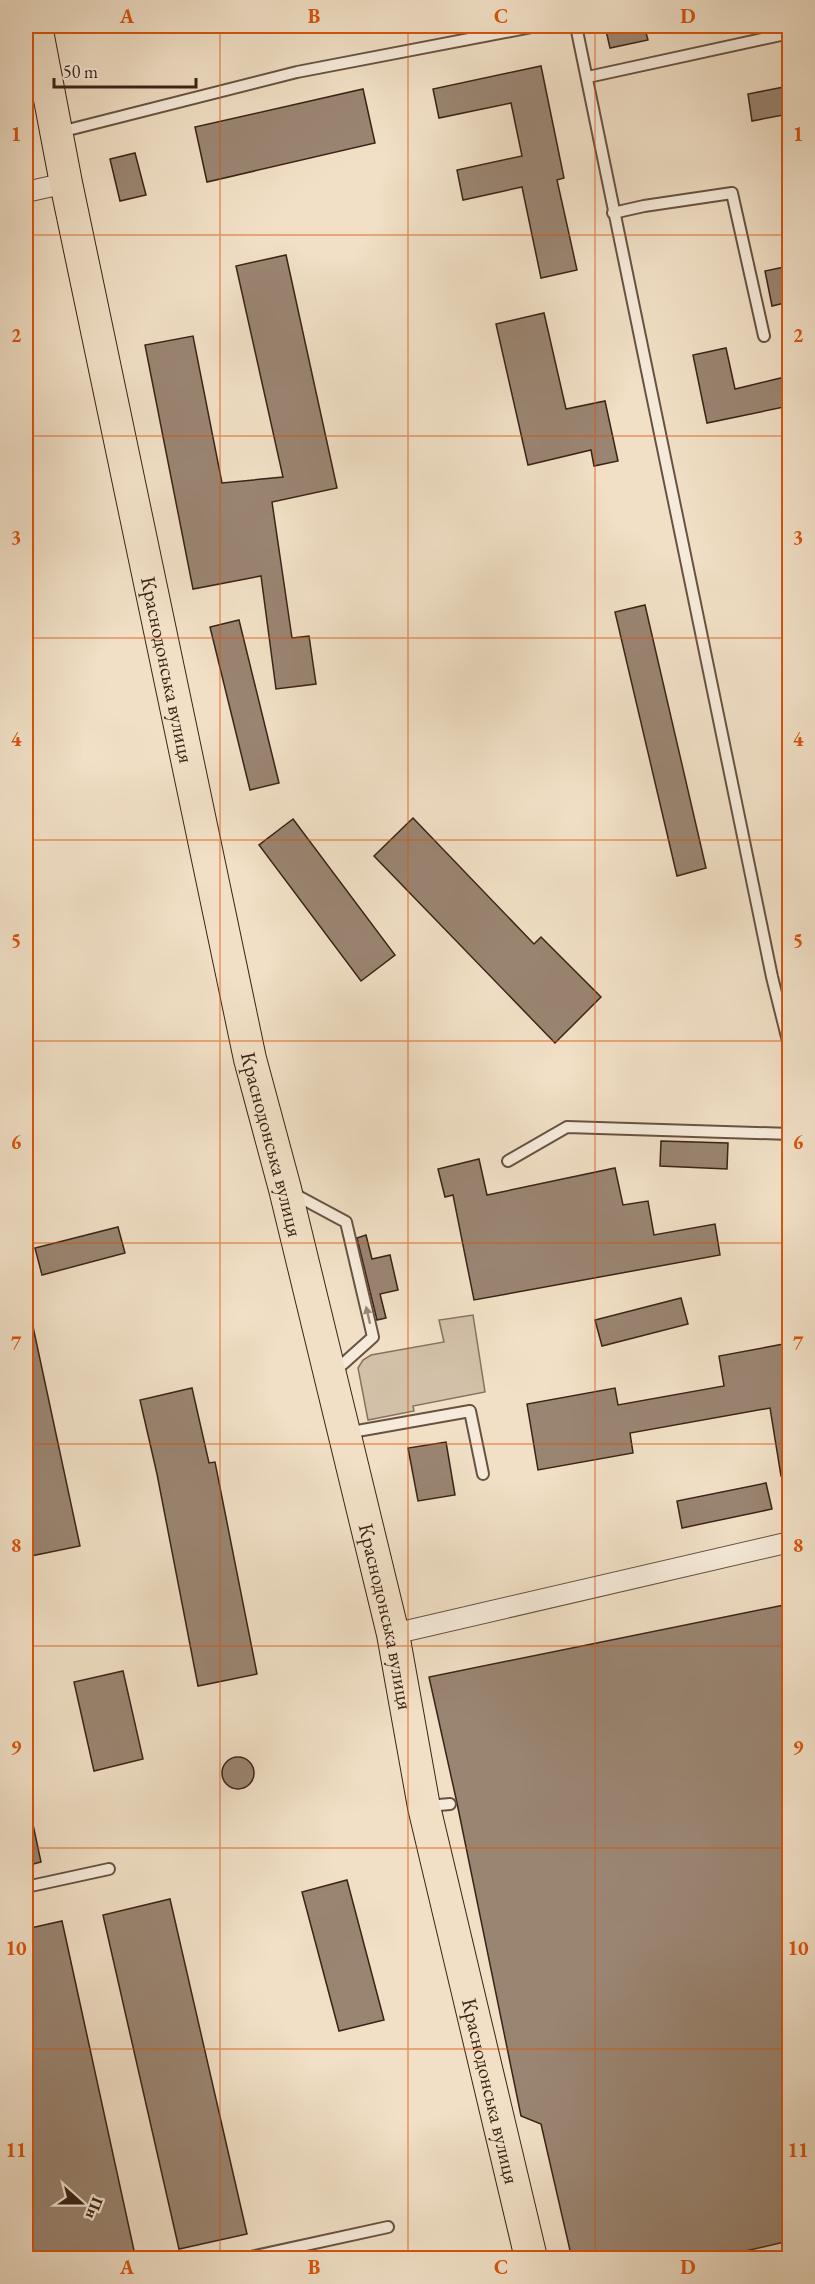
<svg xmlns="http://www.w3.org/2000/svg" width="815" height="2284" font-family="'EB Garamond',serif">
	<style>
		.green { fill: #d2c0a8; stroke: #867260; stroke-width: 1.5 }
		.building { fill: #9a8572; stroke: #3b2317; stroke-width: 1.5 }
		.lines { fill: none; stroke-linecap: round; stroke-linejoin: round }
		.service-casing { stroke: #685243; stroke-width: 14 }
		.minor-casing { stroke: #685243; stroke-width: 22 }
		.primary-casing { stroke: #3b2317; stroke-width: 34 }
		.path { stroke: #3b2317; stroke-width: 4; stroke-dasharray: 4.5 3; stroke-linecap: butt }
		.service { stroke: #f6ebda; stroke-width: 10 }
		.minor { stroke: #f6ebda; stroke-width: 20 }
		.primary { stroke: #f1e0c6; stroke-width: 32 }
		.oneway { fill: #988778 }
		.grid { fill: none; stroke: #d7540d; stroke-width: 1.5; stroke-opacity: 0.55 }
		.labels { text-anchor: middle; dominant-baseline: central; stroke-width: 5; stroke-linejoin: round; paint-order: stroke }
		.street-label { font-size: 21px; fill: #3b2317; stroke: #f6ebda }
		.neatline { fill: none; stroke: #d7540d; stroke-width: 2 }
		.grid-label { font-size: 20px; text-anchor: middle; font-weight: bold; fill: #d7540d }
	</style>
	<rect width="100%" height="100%" fill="#f1e0c6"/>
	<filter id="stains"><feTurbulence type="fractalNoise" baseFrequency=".00333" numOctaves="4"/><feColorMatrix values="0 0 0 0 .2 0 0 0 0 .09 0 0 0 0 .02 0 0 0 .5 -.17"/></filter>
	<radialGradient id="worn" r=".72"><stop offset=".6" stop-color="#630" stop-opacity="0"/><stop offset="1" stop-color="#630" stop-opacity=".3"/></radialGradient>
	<path class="green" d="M473,1315L485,1392L413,1406L414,1411L368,1420L358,1368L363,1360L371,1355L444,1342L439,1320Z"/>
	<g class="building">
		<path d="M605,26H644L648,40L610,48Z"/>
		<path d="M541,66L564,178L557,180L577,270L541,278L522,187L463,200L457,170L522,156L511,103L439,118L433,89Z"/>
		<path d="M789,86V114L752,121L748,94Z"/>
		<path d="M363,89L375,143L207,182L195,127Z"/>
		<path d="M135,153L146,195L120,201L110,159Z"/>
		<path d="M286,255L337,488L272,502L292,638L309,636L316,684L276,689L261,576L193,589L145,345L193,336L222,483L283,477L236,266Z"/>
		<path d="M789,266V302L772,306L765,271Z"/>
		<path d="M544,313L566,409L605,401L618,461L594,466L591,450L528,465L496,324Z"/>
		<path d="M726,348L735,389L789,376V406L707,423L693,355Z"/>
		<path d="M645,605L706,868L677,876L615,612Z"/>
		<path d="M239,620L279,783L250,790L210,627Z"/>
		<path d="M413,818L534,944L541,937L601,997L555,1043L374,856Z"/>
		<path d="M293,819L395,955L361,981L259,845Z"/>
		<path d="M661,1141L728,1143L727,1169L660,1166Z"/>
		<path d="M479,1159L487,1195L615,1168L623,1205L648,1201L654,1235L715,1224L720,1255L474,1300L453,1195L445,1197L438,1169Z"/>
		<path d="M118,1227L125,1253L42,1275L35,1248Z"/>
		<path d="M366,1235L372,1259L390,1255L398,1290L380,1294L386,1318L377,1320L357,1238Z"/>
		<path d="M681,1298L688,1324L602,1346L595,1320Z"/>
		<path d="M32,1322L80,1546L26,1557V1323Z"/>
		<path d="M789,1343V1475L781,1476L770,1408L630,1433L633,1453L538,1470L527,1404L615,1388L618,1405L724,1386L719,1356Z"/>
		<path d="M192,1388L209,1463L215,1462L257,1674L198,1686L157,1474L140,1400Z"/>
		<path d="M446,1442L455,1495L418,1501L408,1448Z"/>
		<path d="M766,1483L772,1509L682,1528L677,1501Z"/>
		<path d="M789,1604V2241L711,2259H572L541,2124L521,2116L457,1803L429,1677Z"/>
		<path d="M123,1671L143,1759L94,1771L74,1682Z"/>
		<circle cx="238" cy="1773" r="16"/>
		<path d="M32,1820L41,1862L26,1866V1821Z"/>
		<path d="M347,1880L384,2020L339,2031L302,1892Z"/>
		<path d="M170,1899L247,2234L179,2249L103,1915Z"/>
		<path d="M62,1921L135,2255L120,2259H26V1929Z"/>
	</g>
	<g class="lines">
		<g class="service-casing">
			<g id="service">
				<path d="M576,26L772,977L790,1049"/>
				<path d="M588,77L790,33"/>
				<path d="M60,132L297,72L537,26"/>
				<path d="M613,213L644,206L732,193L764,336"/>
				<path d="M508,1161L567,1127L790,1134"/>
				<path d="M292,1193L346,1222L373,1337L335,1371"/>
				<path d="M346,1433L470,1411L483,1474"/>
				<path d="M428,1806L450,1804"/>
				<path d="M26,1887L109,1869"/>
				<path d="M246,2258L388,2227"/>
			</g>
		</g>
		<g class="minor-casing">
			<g id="minor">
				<path d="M26,192L66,183"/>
				<path d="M393,1634L790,1542"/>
			</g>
		</g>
		<g class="primary-casing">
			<g id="primary">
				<path id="s1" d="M36,26L66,183L250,1059L285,1189L393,1634L424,1807L531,2258"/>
			</g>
		</g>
		<path class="path" d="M26,146L31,174"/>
		<use href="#service" class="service"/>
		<use href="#minor" class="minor"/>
		<use href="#primary" class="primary"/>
	</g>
	<defs><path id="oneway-solid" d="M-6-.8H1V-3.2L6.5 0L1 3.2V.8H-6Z" transform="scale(1.5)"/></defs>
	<use class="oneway" href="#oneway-solid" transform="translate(368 1315) rotate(-103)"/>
	<path class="grid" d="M220,26V2258M408,26V2258M595,26V2258M26,235H790M26,436H790M26,638H790M26,840H790M26,1041H790M26,1243H790M26,1444H790M26,1646H790M26,1848H790M26,2049H790"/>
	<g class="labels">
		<g class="street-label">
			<text stroke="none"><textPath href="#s1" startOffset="657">Краснодонська вулиця</textPath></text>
			<text stroke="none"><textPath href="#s1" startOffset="1143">Краснодонська вулиця</textPath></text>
			<text stroke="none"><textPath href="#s1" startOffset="1629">Краснодонська вулиця</textPath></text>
			<text stroke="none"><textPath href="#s1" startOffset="2115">Краснодонська вулиця</textPath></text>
		</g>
	</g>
	<rect width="815" height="2284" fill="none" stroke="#f1e0c6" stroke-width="66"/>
	<g transform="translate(81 2203) rotate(111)" stroke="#f6ebda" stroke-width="4.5" paint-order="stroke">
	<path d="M0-4.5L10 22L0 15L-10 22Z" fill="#3b2317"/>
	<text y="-9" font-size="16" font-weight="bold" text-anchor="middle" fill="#3b2317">Пн</text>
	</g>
	<path d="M54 78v9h142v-9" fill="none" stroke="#3b2317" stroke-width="3"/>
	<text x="63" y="78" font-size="18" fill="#3b2317" stroke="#f6ebda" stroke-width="4.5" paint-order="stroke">50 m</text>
	<rect x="33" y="33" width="749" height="2218" class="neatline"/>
	<g class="grid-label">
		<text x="127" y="23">A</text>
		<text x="314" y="23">B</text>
		<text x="501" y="23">C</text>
		<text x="688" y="23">D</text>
		<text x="16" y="141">1</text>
		<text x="798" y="141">1</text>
		<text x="16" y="342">2</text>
		<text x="798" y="342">2</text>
		<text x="16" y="544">3</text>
		<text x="798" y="544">3</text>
		<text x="16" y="746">4</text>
		<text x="798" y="746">4</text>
		<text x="16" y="947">5</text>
		<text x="798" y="947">5</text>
		<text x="16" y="1149">6</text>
		<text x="798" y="1149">6</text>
		<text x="16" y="1350">7</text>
		<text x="798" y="1350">7</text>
		<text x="16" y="1552">8</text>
		<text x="798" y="1552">8</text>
		<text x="16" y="1754">9</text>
		<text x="798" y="1754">9</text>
		<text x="16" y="1955">10</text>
		<text x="798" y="1955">10</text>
		<text x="16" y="2157">11</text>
		<text x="798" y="2157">11</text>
		<text x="127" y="2274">A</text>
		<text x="314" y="2274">B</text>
		<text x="501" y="2274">C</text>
		<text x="688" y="2274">D</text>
	</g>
	<rect width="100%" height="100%" filter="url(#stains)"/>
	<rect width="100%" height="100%" fill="url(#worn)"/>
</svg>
